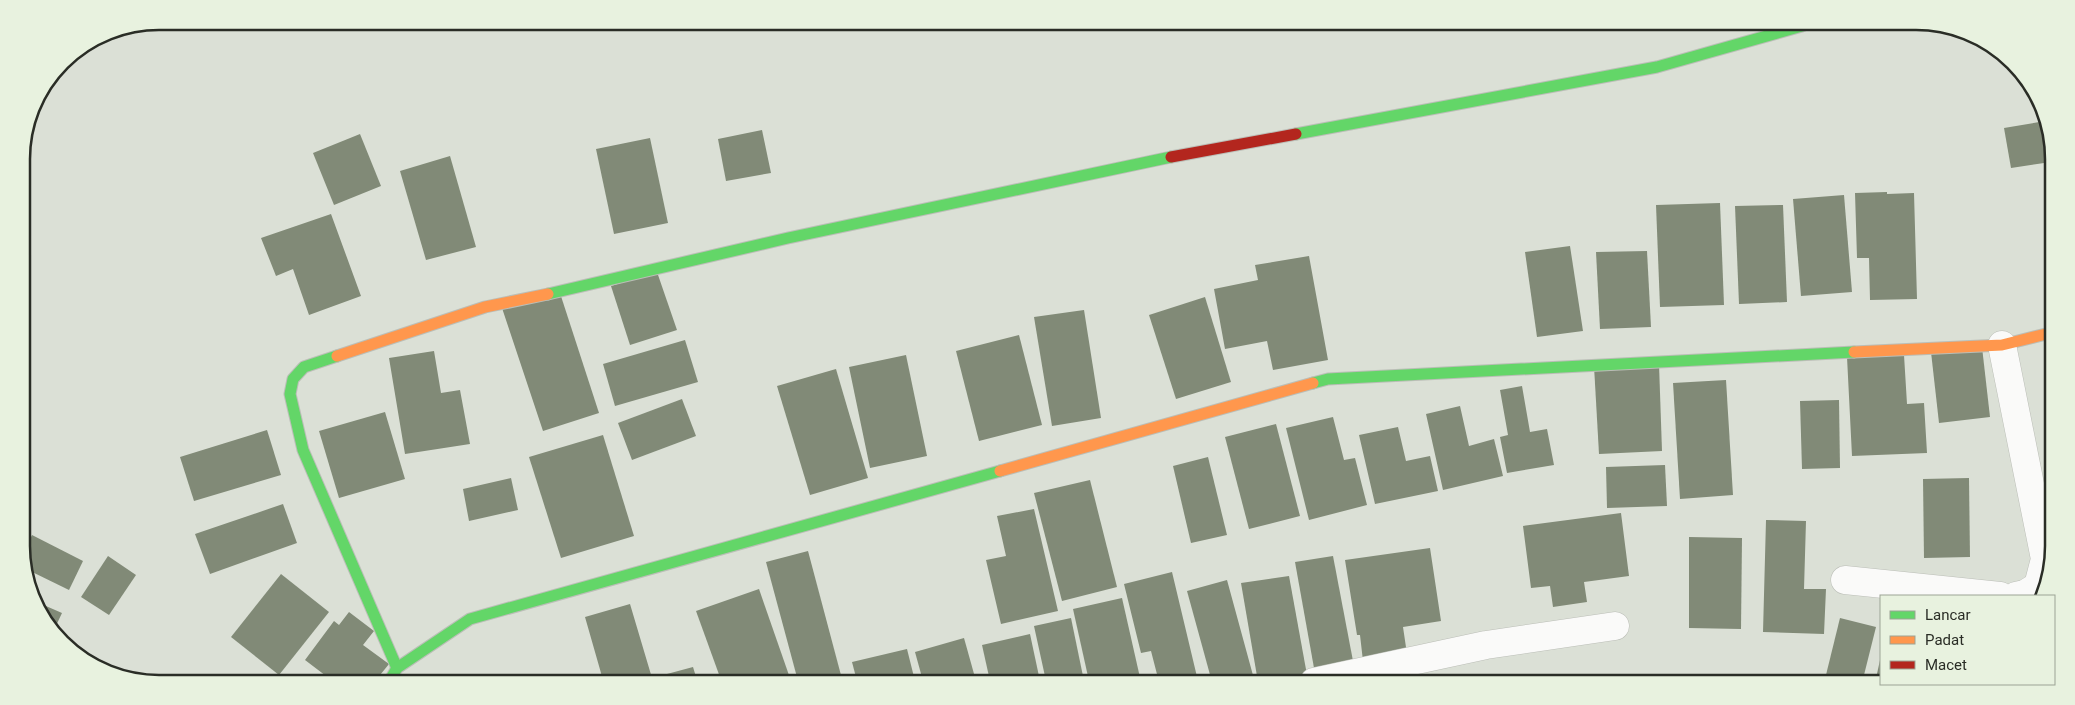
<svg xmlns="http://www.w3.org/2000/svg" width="2075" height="705" font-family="Roboto,sans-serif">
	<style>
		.building { fill: #818a77 }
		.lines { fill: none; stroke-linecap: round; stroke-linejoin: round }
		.street-casing { stroke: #bbbeb7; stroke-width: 29 }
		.fast-casing { stroke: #bbbeb7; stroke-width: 13 }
		.slow-casing { stroke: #bbbeb7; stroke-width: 13 }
		.jam-casing { stroke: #bbbeb7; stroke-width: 13 }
		.street { stroke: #fafaf9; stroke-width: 28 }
		.fast { stroke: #63d668; stroke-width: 11 }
		.slow { stroke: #ff974d; stroke-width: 11 }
		.jam { stroke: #b3261e; stroke-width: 11 }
		.rim { fill: none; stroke: #2a2d26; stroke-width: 2.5 }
	</style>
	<rect width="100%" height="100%" fill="#dbe0d6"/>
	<g class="building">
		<path d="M2045,121L2051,132V162L2011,168L2004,128Z"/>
		<path d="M762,130L771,173L726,181L718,139Z"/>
		<path d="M360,134L381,186L334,205L313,153Z"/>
		<path d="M650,138L668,223L614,234L596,149Z"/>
		<path d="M450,156L476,247L426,260L400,171Z"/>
		<path d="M1887,192V194L1914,193L1917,299L1870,300L1869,258H1857L1855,193Z"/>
		<path d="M1844,195L1852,292L1801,296L1793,199Z"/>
		<path d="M1720,203L1724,305L1660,307L1656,205Z"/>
		<path d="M1783,205L1787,302L1739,304L1735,206Z"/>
		<path d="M331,214L361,296L309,315L293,269L276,276L261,238Z"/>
		<path d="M1570,246L1583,331L1537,337L1525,252Z"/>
		<path d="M1647,251L1651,327L1600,329L1596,252Z"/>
		<path d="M1309,256L1328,360L1273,370L1267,341L1225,349L1214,289L1258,280L1255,265Z"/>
		<path d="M657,272L677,330L630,345L611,286Z"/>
		<path d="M559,290L599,413L543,431L502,308Z"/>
		<path d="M1205,297L1231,382L1176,399L1149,315Z"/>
		<path d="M1084,310L1101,418L1052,426L1034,317Z"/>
		<path d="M1019,335L1042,425L979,441L956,351Z"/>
		<path d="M685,340L698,382L615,406L603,364Z"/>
		<path d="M1982,347L1990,417L1939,423L1931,352Z"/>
		<path d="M434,351L441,393L460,390L470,444L405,454L389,358Z"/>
		<path d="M906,355L927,456L870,468L849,367Z"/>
		<path d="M1904,355L1907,404L1924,403L1927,453L1852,456L1847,357Z"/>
		<path d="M1659,364L1662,451L1599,454L1594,366Z"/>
		<path d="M836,369L868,478L810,495L777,386Z"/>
		<path d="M1726,380L1733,495L1680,499L1673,383Z"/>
		<path d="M1522,386L1530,432L1547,429L1554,465L1507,473L1500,437L1508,435L1500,390Z"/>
		<path d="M682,399L696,436L632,460L618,423Z"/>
		<path d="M1839,400L1840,468L1802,469L1800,401Z"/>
		<path d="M1460,406L1469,446L1494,439L1503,476L1443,490L1426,414Z"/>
		<path d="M385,412L405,479L339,498L319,431Z"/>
		<path d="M1333,417L1344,460L1355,458L1367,505L1309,520L1286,428Z"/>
		<path d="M1276,424L1300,516L1249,529L1225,437Z"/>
		<path d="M1398,427L1406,461L1430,456L1438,491L1375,504L1359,435Z"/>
		<path d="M267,430L281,475L194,501L180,457Z"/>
		<path d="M603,435L634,536L561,558L529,457Z"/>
		<path d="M1208,457L1227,535L1191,543L1173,466Z"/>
		<path d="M1665,465L1667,506L1607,508L1606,467Z"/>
		<path d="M511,478L518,510L469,521L463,489Z"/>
		<path d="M1969,478L1970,557L1924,558L1923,479Z"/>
		<path d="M1090,480L1117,587L1062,601L1034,493Z"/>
		<path d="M283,504L297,543L210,574L195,534Z"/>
		<path d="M1034,509L1058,611L1001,624L986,560L1006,556L997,516Z"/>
		<path d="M1621,513L1629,576L1584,582L1587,602L1553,607L1550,586L1531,588L1523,526Z"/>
		<path d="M1766,520L1806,521L1804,589H1826L1824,634L1763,632Z"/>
		<path d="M32,535L83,561L69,590L24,568V551Z"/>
		<path d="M1689,537L1742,538L1741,629L1689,628Z"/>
		<path d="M1430,548L1441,621L1403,627L1407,654L1363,661L1360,635H1357L1345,560Z"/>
		<path d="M808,551L842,679L836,681H798L766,562Z"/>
		<path d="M108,556L136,575L109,615L81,597Z"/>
		<path d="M1333,556L1353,661L1314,668L1295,562Z"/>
		<path d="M1172,572L1198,681L1194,682H1159L1151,651L1141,653L1124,584Z"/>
		<path d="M281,574L329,612L279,675L231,637Z"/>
		<path d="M1289,576L1307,675L1258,682L1241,583Z"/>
		<path d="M1227,580L1254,679L1243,682H1212L1187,591Z"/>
		<path d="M759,589L791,681L721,680L696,611Z"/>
		<path d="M1122,598L1141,682L1089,681L1073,609Z"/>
		<path d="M39,603L62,613L53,632L43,611Z"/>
		<path d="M630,604L652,678L693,667L697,680H603L585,617Z"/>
		<path d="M349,612L374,631L363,645L389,664L376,680L330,679L305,660L334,621L339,625Z"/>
		<path d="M1071,618L1084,681H1046L1034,626Z"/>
		<path d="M1840,618L1876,627L1862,683H1843L1825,679Z"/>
		<path d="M1030,634L1040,681H990L982,645Z"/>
		<path d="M964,638L976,681H923L915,652Z"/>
		<path d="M907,649L915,681H857L852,662Z"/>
		<path d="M1880,660L1881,683H1875Z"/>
	</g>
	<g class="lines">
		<g class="street-casing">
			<g id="street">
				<path d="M2002,345L2045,559L2038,586L2025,594L2016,596"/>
				<path d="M1845,580L2000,596"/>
				<path d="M1314,682L1486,645L1615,626"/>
			</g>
		</g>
		<g class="fast-casing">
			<g id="fast">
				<path d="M1296,134L1657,67L1802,26"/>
				<path d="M548,294L788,238L1171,157"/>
				<path d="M337,356L304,367L293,379L290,394L303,450L397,668"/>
				<path d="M1313,383L1328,379L1854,352"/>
				<path d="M390,680L397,668L470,619L1000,471"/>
			</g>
		</g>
		<g class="slow-casing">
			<g id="slow">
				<path d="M1854,352L2002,345L2050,333"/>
				<path d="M337,356L485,307L548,294"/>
				<path d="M1000,471L1313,383"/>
			</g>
		</g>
		<g class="jam-casing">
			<path id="jam" d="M1171,157L1296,134"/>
		</g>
		<use href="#street" class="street"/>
		<use href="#fast" class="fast"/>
		<use href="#slow" class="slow"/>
		<use href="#jam" class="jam"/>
	</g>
	<path d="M0 0H2075V705H0ZM159 30H1916A129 129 0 0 1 2045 159V546A129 129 0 0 1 1916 675H159A129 129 0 0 1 30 546V159A129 129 0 0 1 159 30Z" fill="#e8f2df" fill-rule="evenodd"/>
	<path class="rim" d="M159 30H1916A129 129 0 0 1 2045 159V546A129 129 0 0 1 1916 675H159A129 129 0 0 1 30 546V159A129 129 0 0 1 159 30Z"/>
	<rect x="1880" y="595" width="175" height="90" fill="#e8f2df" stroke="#9ca395"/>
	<rect x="1890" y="611" width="25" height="8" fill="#63d668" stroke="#9ca395"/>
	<text x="1925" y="620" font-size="15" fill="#2a2d26">Lancar</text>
	<rect x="1890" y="636" width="25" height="8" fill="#ff974d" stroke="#9ca395"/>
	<text x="1925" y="645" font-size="15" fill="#2a2d26">Padat</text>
	<rect x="1890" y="661" width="25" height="8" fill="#b3261e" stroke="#9ca395"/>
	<text x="1925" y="670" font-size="15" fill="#2a2d26">Macet</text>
</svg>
